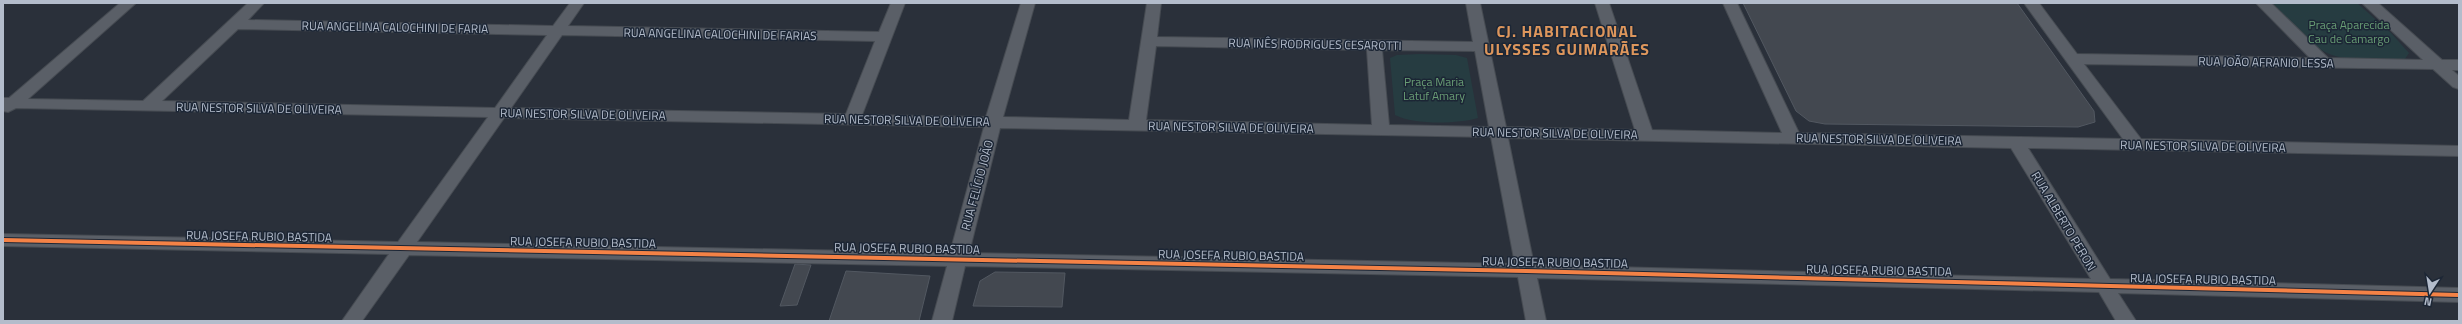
<svg xmlns="http://www.w3.org/2000/svg" width="2462" height="324" font-family="'Titillium Web',sans-serif">
	<style>
		.green { fill: #263c41 }
		.building { fill: #434850; stroke: #525861 }
		.lines { fill: none; stroke-linecap: round; stroke-linejoin: round }
		.minor-casing { stroke: #464b52; stroke-width: 2 }
		.minor { fill: #5a5f67; fill-rule: evenodd }
		.cycleway-casing { stroke: #1c2635; stroke-width: 6 }
		.cycleway { stroke: #f48246; stroke-width: 4 }
		.labels { text-anchor: middle; dominant-baseline: central; stroke-width: 3; stroke-linejoin: round; paint-order: stroke }
		.park-label { font-size: 12px; fill: #699e75; stroke: #1c2635 }
		.street-label { font-size: 12px; fill: #b3bccb; stroke: #1c2635 }
		.district-label { font-size: 16px; font-weight: bold; letter-spacing: 1px; fill: #dd965c; stroke: #1c2635 }
	</style>
	<rect width="100%" height="100%" fill="#2a303a"/>
	<g class="green">
		<path d="M2272,3H2357L2391,33L2409,53L2405,59C2379,59 2347,64 2323,51C2304,41 2288,19 2272,3Z"/>
		<path d="M1420,54L1456,55L1467,58L1478,118C1457,124 1414,125 1395,115L1390,58L1397,55Z"/>
	</g>
	<g class="building">
		<path d="M1743,3H2017L2094,111L2095,122L2078,127L1825,124L1809,121L1796,111Z"/>
		<path d="M795,264L811,265L797,305L780,306Z"/>
		<path d="M846,271L930,276L919,321H829Z"/>
		<path d="M995,272L1065,273L1062,307L973,306L980,281Z"/>
	</g>
	<g class="lines">
		<g class="minor-casing">
			<path id="minor" d="M120,3H136L28,99L143,101L248,3H264L248,20L553,26L570,3H584L568,26L879,32L891,3H905L862,115L986,117L1021,3H1035L1003,117L1129,120L1147,3H1161L1157,37L1473,42L1466,3H1480L1506,127L1635,130L1595,3H1609L1652,130L1782,133L1723,3H1737L1799,133L2123,139L2024,3H2039L2077,54L2310,58L2256,3H2271L2328,58L2423,60L2362,3H2378L2442,60H2459V70H2452L2459,76V89L2453,87L2433,69L2084,64L2141,139L2459,146V156L2028,148L2110,279L2459,288V302L2118,293L2136,321H2116L2099,292L1537,278L1546,321H1526L1518,277L965,266L952,321H932L947,266L409,255L362,321H342L389,254L3,246V234L398,242L488,117L16,108L8,112L3,111V98H9ZM238,29L547,35L495,108L162,101ZM562,35L875,41L846,114L511,108ZM1156,46L1367,50L1372,125L1146,120ZM1382,50L1475,51L1489,127L1389,125ZM504,118L984,127L950,253L417,242ZM1000,128L1491,137L1515,264L969,253ZM1508,138L2011,148L2091,279L1534,265Z"/>
		</g>
		<use href="#minor" class="minor"/>
		<g class="cycleway-casing">
			<path id="cycleway" d="M3,240L1526,271L2459,295"/>
		</g>
		<use href="#cycleway" class="cycleway"/>
	</g>
	<g class="labels">
		<g class="park-label">
			<text x="2349" y="24">Praça Aparecida<tspan x="2349" dy="14">Cau de Camargo</tspan></text>
			<text x="1434" y="81">Praça Maria<tspan x="1434" dy="14">Latuf Amary</tspan></text>
		</g>
		<g class="street-label">
			<text transform="translate(395 27) rotate(1)">RUA ANGELINA CALOCHINI DE FARIA</text>
			<text transform="translate(720 34) rotate(1)">RUA ANGELINA CALOCHINI DE FARIAS</text>
			<text transform="translate(1315 44) rotate(1)">RUA INÊS RODRIGUES CESAROTTI</text>
			<text transform="translate(2266 62) rotate(1)">RUA JOÃO AFRANIO LESSA</text>
			<text transform="translate(259 108) rotate(1)">RUA NESTOR SILVA DE OLIVEIRA</text>
			<text transform="translate(583 114) rotate(1)">RUA NESTOR SILVA DE OLIVEIRA</text>
			<text transform="translate(907 120) rotate(1)">RUA NESTOR SILVA DE OLIVEIRA</text>
			<text transform="translate(1231 127) rotate(1)">RUA NESTOR SILVA DE OLIVEIRA</text>
			<text transform="translate(1555 133) rotate(1)">RUA NESTOR SILVA DE OLIVEIRA</text>
			<text transform="translate(1879 139) rotate(1)">RUA NESTOR SILVA DE OLIVEIRA</text>
			<text transform="translate(2203 146) rotate(1)">RUA NESTOR SILVA DE OLIVEIRA</text>
			<text transform="translate(977 185) rotate(-75)">RUA FELÍCIO JOÃO</text>
			<text transform="translate(2064 221) rotate(59)">RUA ALBERTO PERON</text>
			<text transform="translate(259 236) rotate(1)">RUA JOSEFA RUBIO BASTIDA</text>
			<text transform="translate(583 242) rotate(1)">RUA JOSEFA RUBIO BASTIDA</text>
			<text transform="translate(907 248) rotate(1)">RUA JOSEFA RUBIO BASTIDA</text>
			<text transform="translate(1231 255) rotate(1)">RUA JOSEFA RUBIO BASTIDA</text>
			<text transform="translate(1555 262) rotate(1)">RUA JOSEFA RUBIO BASTIDA</text>
			<text transform="translate(1879 270) rotate(1)">RUA JOSEFA RUBIO BASTIDA</text>
			<text transform="translate(2203 279) rotate(1)">RUA JOSEFA RUBIO BASTIDA</text>
		</g>
		<g class="district-label">
			<text x="1567" y="31">CJ. HABITACIONAL<tspan x="1567" dy="18">ULYSSES GUIMARÃES</tspan></text>
		</g>
	</g>
	<rect width="2462" height="324" fill="none" stroke="#b3bccb" stroke-width="8"/>
	<g transform="translate(2430 292) rotate(192)" stroke="#1c2635" stroke-width="3" paint-order="stroke">
	<path d="M0-3L7 15L0 10L-7 15Z" fill="#b3bccb"/>
	<text y="-6" font-size="11" font-weight="bold" text-anchor="middle" fill="#b3bccb">N</text>
	</g>
</svg>
